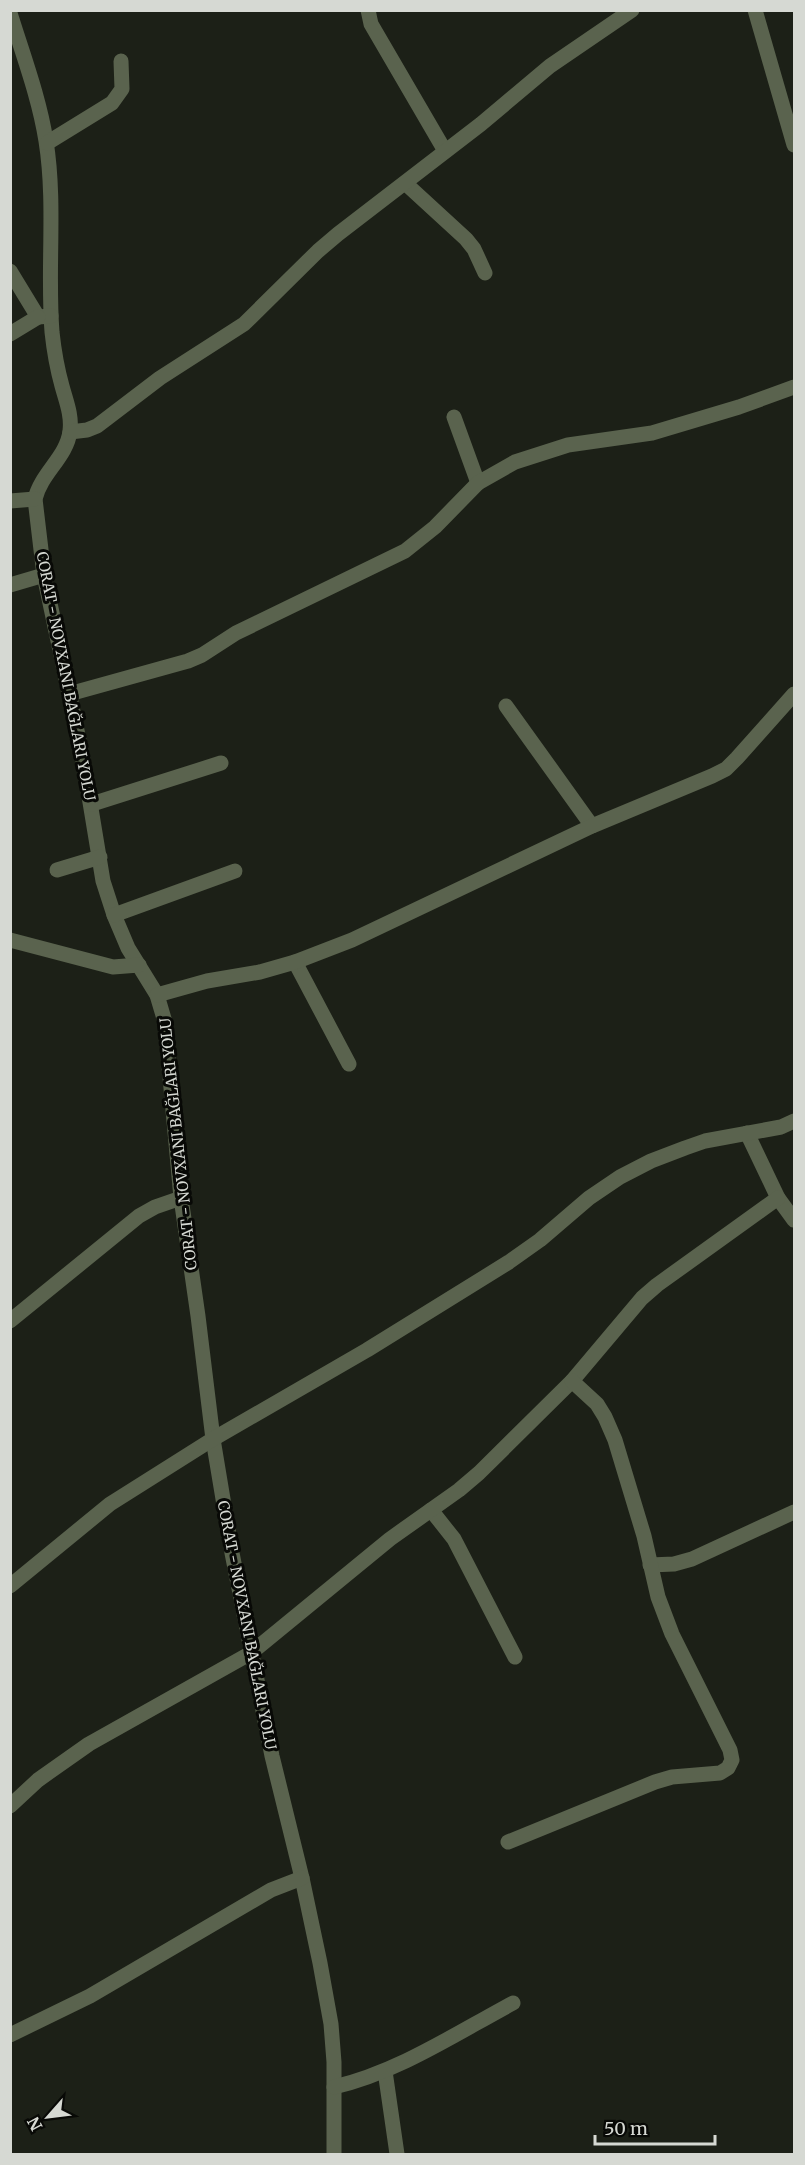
<svg xmlns="http://www.w3.org/2000/svg" width="805" height="2165" font-family="Merriweather,serif">
	<style>
		.lines { fill: none; stroke-linecap: round; stroke-linejoin: round }
		.street { stroke: #5a634e; stroke-width: 15 }
		.labels { text-anchor: middle; dominant-baseline: central; stroke-width: 6; stroke-linejoin: round; paint-order: stroke }
		.street-label { font-size: 15px; fill: #d6d9d3; stroke: #080906 }
	</style>
	<rect width="100%" height="100%" fill="#1c2017"/>
	<g class="lines">
		<g class="street">
			<path d="M368,10L371,24L445,151"/>
			<path d="M755,10L794,145"/>
			<path d="M10,13C23,55 39,97 46,141C56,204 47,269 52,332C54,351 57,368 62,386C66,401 72,415 70,431C67,457 41,473 35,499L44,575L82,754L103,881L114,915L128,948L157,995L165,1022L181,1198L198,1316L213,1439L232,1553L272,1756L302,1878L320,1963L331,2024L334,2062V2154"/>
			<path d="M47,143L112,103L122,89L121,61"/>
			<path d="M405,183L466,239L474,249L485,273"/>
			<path d="M10,271L38,317L51,316"/>
			<path d="M10,334L38,317"/>
			<path d="M454,417L478,483"/>
			<path d="M70,432L87,430L97,426L160,378L244,324L318,251L338,234L481,124L550,66L632,10"/>
			<path d="M10,501L35,499"/>
			<path d="M10,585L44,575"/>
			<path d="M69,694L188,661L202,655L236,633L405,551L435,527L478,483L515,462L568,445L652,433L739,407L794,387"/>
			<path d="M506,706L592,826"/>
			<path d="M92,804L221,763"/>
			<path d="M57,870L100,857"/>
			<path d="M114,915L235,871"/>
			<path d="M10,940L113,967L139,965"/>
			<path d="M295,962L349,1064"/>
			<path d="M157,995L207,981L260,972L295,962L352,940L592,826L712,776L726,769L737,758L794,694"/>
			<path d="M747,1133L778,1198L794,1220"/>
			<path d="M10,1321L139,1216L155,1207L181,1198"/>
			<path d="M431,1510L454,1539L515,1657"/>
			<path d="M650,1565L674,1564L692,1559L794,1512"/>
			<path d="M10,1586L110,1504L213,1439L367,1350L509,1262L540,1240L589,1198L620,1177L651,1161L685,1148L705,1141L781,1127L794,1121"/>
			<path d="M10,1806L38,1780L89,1744L251,1653L390,1539L459,1490L479,1473L572,1381L642,1298L657,1285L778,1198"/>
			<path d="M508,1842L655,1782L672,1777L720,1773L728,1768L732,1760L730,1750L672,1634L658,1597L644,1536L615,1440L605,1417L597,1404L572,1381"/>
			<path d="M10,2035L90,1996L271,1890L302,1878"/>
			<path d="M385,2071L397,2154"/>
			<path d="M334,2087C398,2072 455,2034 513,2003"/>
		</g>
	</g>
	<g class="labels">
		<g class="street-label">
			<text transform="translate(66 676) rotate(79)">CORAT - NOVXANI BAĞLARI YOLU</text>
			<text transform="translate(178 1144) rotate(-96)">CORAT - NOVXANI BAĞLARI YOLU</text>
			<text transform="translate(247 1625) rotate(79)">CORAT - NOVXANI BAĞLARI YOLU</text>
		</g>
	</g>
	<rect width="805" height="2165" fill="none" stroke="#d6d9d3" stroke-width="24"/>
	<g transform="translate(48 2117) rotate(242)" stroke="#080906" stroke-width="4.5" paint-order="stroke">
	<path d="M0-4.5L10 22L0 15L-10 22Z" fill="#d6d9d3"/>
	<text y="-9" font-size="16" font-weight="bold" text-anchor="middle" fill="#d6d9d3">N</text>
	</g>
	<path d="M595 2135v9h120v-9" fill="none" stroke="#d6d9d3" stroke-width="3"/>
	<text x="604" y="2135" font-size="18" fill="#d6d9d3" stroke="#080906" stroke-width="4.5" paint-order="stroke">50 m</text>
</svg>
